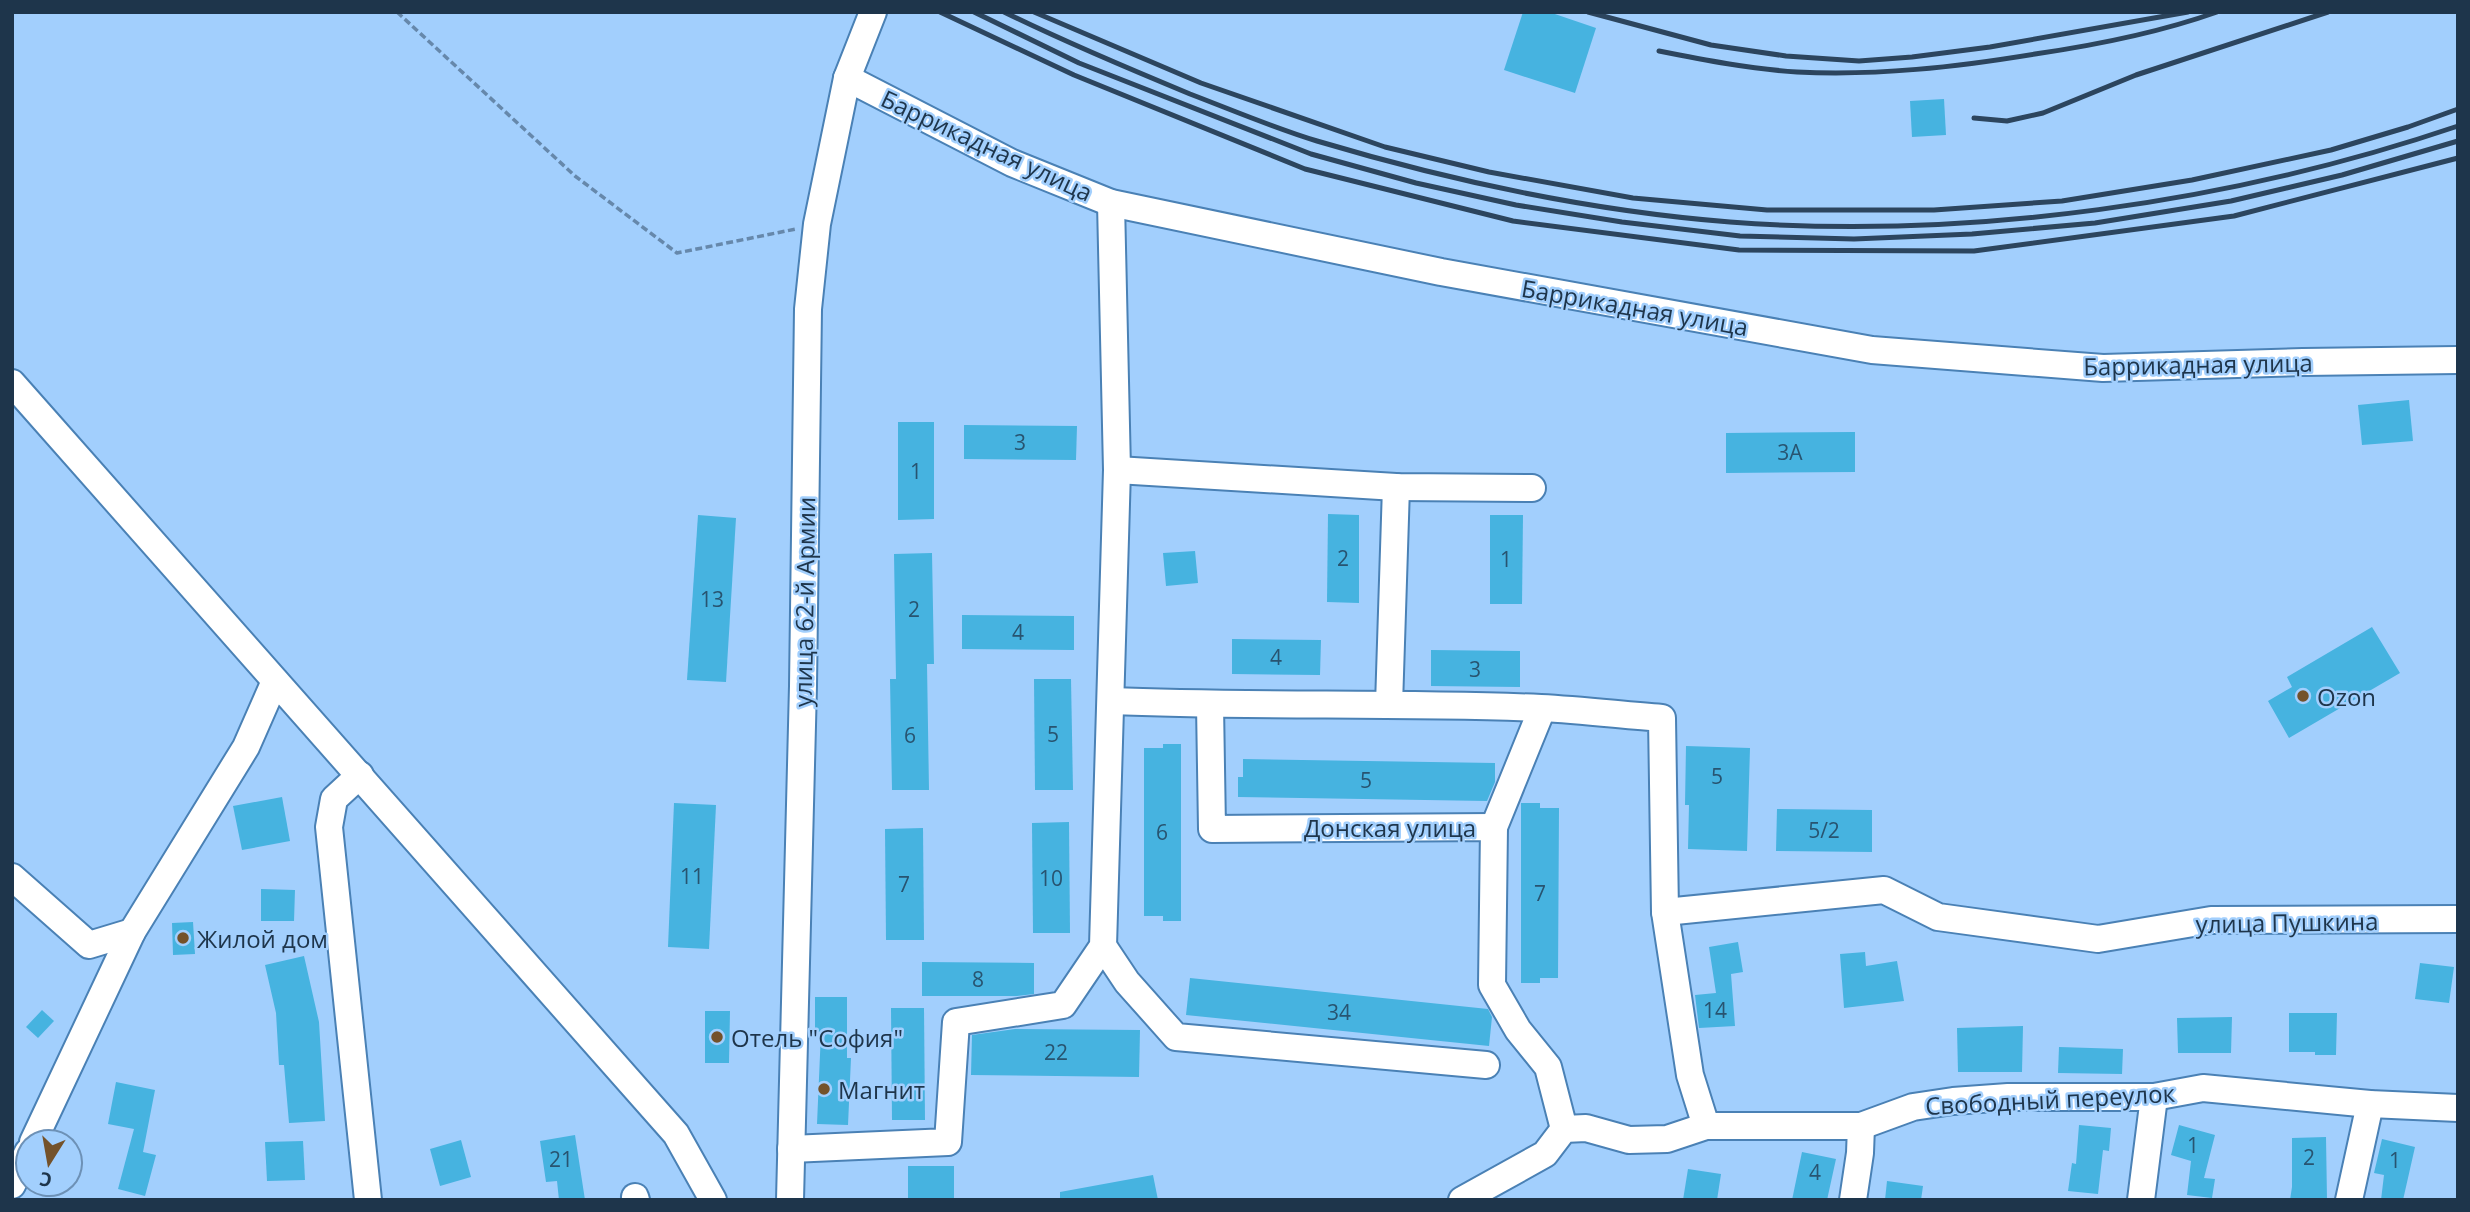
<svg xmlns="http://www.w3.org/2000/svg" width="2470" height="1212" font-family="'Open Sans',sans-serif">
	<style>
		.building { fill: #46b3e0 }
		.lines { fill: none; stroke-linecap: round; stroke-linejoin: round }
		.minor-casing { stroke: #4a81b5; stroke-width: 30 }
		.path { stroke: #6688ab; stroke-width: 3.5; stroke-dasharray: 7 3.5; stroke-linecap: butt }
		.minor { stroke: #fff; stroke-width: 26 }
		.rail { stroke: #2c455e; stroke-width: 5 }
		.poi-dot { fill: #74522a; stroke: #a2cffd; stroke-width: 2.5 }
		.labels { text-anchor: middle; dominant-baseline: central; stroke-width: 5; stroke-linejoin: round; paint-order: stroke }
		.number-label { font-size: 21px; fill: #285470 }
		.street-label { font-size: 24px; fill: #1e354b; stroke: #a2cffd }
		.poi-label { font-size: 24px; fill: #1e354b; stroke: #a2cffd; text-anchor: start }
	</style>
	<rect width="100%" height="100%" fill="#a2cffd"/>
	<g class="building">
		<path d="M1523,12H1549L1596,28L1575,93L1504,70Z"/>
		<path d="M1944,99L1946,135L1912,137L1910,101Z"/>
		<path d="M2409,400L2413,441L2362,445L2358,405Z"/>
		<path d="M898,422H934V519L898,520Z"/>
		<path d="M964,425L1077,426L1076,460L964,459Z"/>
		<path d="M1855,432V472L1726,473V433Z"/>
		<path d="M1328,514L1359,515V603L1327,602Z"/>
		<path d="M698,515L736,518L726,682L687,680Z"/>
		<path d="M1490,515H1523L1522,604H1490Z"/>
		<path d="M1195,551L1198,583L1166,586L1163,553Z"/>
		<path d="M932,553L934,664H927L929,790H892L890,679H896L894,554Z"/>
		<path d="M962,615L1074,616V650L962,649Z"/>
		<path d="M2372,627L2400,673L2289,738L2268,701L2292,687L2287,677Z"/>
		<path d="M1232,639L1321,640L1320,675L1232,674Z"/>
		<path d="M1431,650L1520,651V687L1431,686Z"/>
		<path d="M1034,679H1071L1073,790H1035Z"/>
		<path d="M1163,744H1181V921H1163V916H1144V748H1163Z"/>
		<path d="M1686,746L1750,748L1747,851L1688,849L1689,805H1685Z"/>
		<path d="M1243,759L1495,763V782L1487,801L1238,797V777H1243Z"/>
		<path d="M282,797L290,841L242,850L233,806Z"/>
		<path d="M674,803L716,805L709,949L668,947Z"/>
		<path d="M1521,803H1540V808H1559L1558,978H1540V983H1521Z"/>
		<path d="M1777,809L1872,810V852L1776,851Z"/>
		<path d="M1069,822L1070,933H1033L1032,823Z"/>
		<path d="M923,828L924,940H886L885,829Z"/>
		<path d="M261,889L295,890L294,921H261Z"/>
		<path d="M193,922L195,954L173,955L172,923Z"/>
		<path d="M1738,942L1743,972L1731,974L1735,1026L1699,1028L1695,995L1716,993L1709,947Z"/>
		<path d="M1865,952L1866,966L1897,961L1904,1001L1844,1008L1840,954Z"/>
		<path d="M304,956L319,1022L325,1121L289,1123L284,1065H279L276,1013L265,965Z"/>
		<path d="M922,962L1034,963V994L1017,996H922Z"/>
		<path d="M2420,963L2454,967L2449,1003L2415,999Z"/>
		<path d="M1190,978L1488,1009L1492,1017L1489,1046L1186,1015Z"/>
		<path d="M815,997H847V1058H851L848,1125L817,1124L821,1032H815Z"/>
		<path d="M891,1008H924L925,1120H892Z"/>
		<path d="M42,1010L54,1021L38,1038L26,1027Z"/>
		<path d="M705,1011H730L729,1063H705Z"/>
		<path d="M2289,1013H2337L2336,1055H2315V1052H2289Z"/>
		<path d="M2232,1017L2231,1053H2178L2177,1018Z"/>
		<path d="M2023,1026L2022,1072H1958L1957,1028Z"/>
		<path d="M1015,1029L1140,1030L1139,1077L971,1075L972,1035Z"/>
		<path d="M2059,1047L2123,1049L2122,1074L2058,1073Z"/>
		<path d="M116,1082L155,1090L143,1152L156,1155L145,1196L118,1189L134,1129L108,1124Z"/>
		<path d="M2079,1125L2111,1128L2109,1151L2103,1150L2098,1194L2068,1191L2072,1163L2076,1164Z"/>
		<path d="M2179,1125L2215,1135L2204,1178L2215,1179L2212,1198L2187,1195L2191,1161L2171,1155Z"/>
		<path d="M575,1135L585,1200H559L557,1181L546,1182L540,1141Z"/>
		<path d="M2326,1137L2327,1200H2290L2292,1187V1138Z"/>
		<path d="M2382,1139L2415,1147L2403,1200H2381L2384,1175L2374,1173Z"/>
		<path d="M461,1140L471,1177L440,1186L430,1149Z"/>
		<path d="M303,1141L305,1180L267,1181L265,1142Z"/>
		<path d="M1802,1152L1836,1159L1827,1200H1792Z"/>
		<rect x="908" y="1166" width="46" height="34"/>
		<path d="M1688,1169L1721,1174L1717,1200H1683Z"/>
		<path d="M1153,1175L1158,1200H1060V1192Z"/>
		<path d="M1887,1181L1923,1186L1921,1200H1885Z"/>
	</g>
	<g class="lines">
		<g class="minor-casing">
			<g id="minor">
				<path d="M847,78L1012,163L1111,203L1441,272L1872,350L2103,368L2303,362L2458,360"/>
				<path d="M12,383L676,1134L713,1200"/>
				<path d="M1117,470L1396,487L1532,488"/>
				<path d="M1111,701C1254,707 1398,702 1541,708C1581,710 1622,715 1662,718L1665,912L1690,1075L1706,1126"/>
				<path d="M1210,705L1212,829L1494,827L1492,985L1518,1030L1548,1067L1564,1129"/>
				<path d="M1389,705L1396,487"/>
				<path d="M360,775L334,799L329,827L368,1200"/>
				<path d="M1494,827L1542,709"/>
				<path d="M12,877L89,945L132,932"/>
				<path d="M1665,912L1884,890L1938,917L2098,939L2211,920L2458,919"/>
				<path d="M1103,946L1127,982L1176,1037L1486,1065"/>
				<path d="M33,1142L132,932L246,747L275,681"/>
				<path d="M791,1149L948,1142L956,1022L1063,1005L1103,946L1117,470L1111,203"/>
				<path d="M12,1185L28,1152"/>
				<path d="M635,1197L636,1200"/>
				<path d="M790,1200L803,686L808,309L817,224L847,78L873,12"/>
				<path d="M1462,1200L1545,1154L1564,1129L1586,1128L1629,1140L1667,1139L1706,1126H1861L1913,1107L1953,1101L2008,1097H2154L2203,1088L2370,1104L2458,1108"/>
				<path d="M1853,1200L1860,1153L1861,1126"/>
				<path d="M2141,1200L2154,1097"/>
				<path d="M2349,1200L2370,1104"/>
			</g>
		</g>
		<path class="path" d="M397,12L575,176L677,253L796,229"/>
		<use href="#minor" class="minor"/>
		<g class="rail">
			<path d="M940,12L1074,75L1305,169L1513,221L1739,250L1974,251L2234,216L2458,158"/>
			<path d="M974,12L1079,63L1311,154L1416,183L1516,205L1622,222L1740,236L1854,239L1972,234L2095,223L2231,201L2342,175L2458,141"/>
			<path d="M1004,12C1065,42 1127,68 1190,94C1232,110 1274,128 1317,141C1451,181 1591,211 1730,222C1969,240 2231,203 2458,126"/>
			<path d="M1034,12L1201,83L1385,147L1489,172L1633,198L1767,210H1934L2062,201L2192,180L2331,150L2408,127L2458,109"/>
			<path d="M1588,12L1711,45L1786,56L1859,61L1912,57L1990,47L2188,12"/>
			<path d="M1659,51C1704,60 1751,69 1797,72C1877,76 1956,67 2035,54C2097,45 2158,33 2217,12"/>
			<path d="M1974,118L2007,121L2043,113L2136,75L2328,12"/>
		</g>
	</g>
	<g class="poi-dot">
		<circle cx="2303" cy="696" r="7"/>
		<circle cx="183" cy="938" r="7"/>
		<circle cx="717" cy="1037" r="7"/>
		<circle cx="824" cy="1089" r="7"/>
	</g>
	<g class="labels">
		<g class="number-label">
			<text x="1020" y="442">3</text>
			<text x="1790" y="452">3А</text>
			<text x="916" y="471">1</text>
			<text x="1343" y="558">2</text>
			<text x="1506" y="559">1</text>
			<text x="712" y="599">13</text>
			<text x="914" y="609">2</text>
			<text x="1018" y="632">4</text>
			<text x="1276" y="657">4</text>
			<text x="1475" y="669">3</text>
			<text x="1053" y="734">5</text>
			<text x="910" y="735">6</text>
			<text x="1717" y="776">5</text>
			<text x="1366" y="780">5</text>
			<text x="1824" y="830">5/2</text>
			<text x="1162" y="832">6</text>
			<text x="692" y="876">11</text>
			<text x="1051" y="878">10</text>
			<text x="904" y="884">7</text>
			<text x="1540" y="893">7</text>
			<text x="978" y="979">8</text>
			<text x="1715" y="1010">14</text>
			<text x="1339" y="1012">34</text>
			<text x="1056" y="1052">22</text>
			<text x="2193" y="1145">1</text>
			<text x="2309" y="1157">2</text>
			<text x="561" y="1159">21</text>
			<text x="2395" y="1160">1</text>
			<text x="1815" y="1172">4</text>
		</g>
		<g class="street-label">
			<text transform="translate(987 145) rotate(25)">Баррикадная улица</text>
			<text transform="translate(1635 307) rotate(10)">Баррикадная улица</text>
			<text transform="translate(2198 364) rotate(-1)">Баррикадная улица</text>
			<text transform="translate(804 602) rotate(-89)">улица 62-й Армии</text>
			<text x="1390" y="827">Донская улица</text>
			<text transform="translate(2287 922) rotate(-1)">улица Пушкина</text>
			<text transform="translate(2050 1099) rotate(-3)">Свободный переулок</text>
		</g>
		<g class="poi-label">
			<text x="2317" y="696">Ozon</text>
			<text x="197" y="938">Жилой дом</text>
			<text x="731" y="1037">Отель "София"</text>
			<text x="838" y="1089">Магнит</text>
		</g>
	</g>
	<rect width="2470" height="1212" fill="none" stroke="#1e354b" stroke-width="28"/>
	<g transform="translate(49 1163) rotate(191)"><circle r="33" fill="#a2cffd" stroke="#6d91b6" stroke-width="2"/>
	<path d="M0-5L12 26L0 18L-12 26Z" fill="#74522a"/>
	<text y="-10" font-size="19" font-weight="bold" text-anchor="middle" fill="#1e354b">С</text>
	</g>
</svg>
